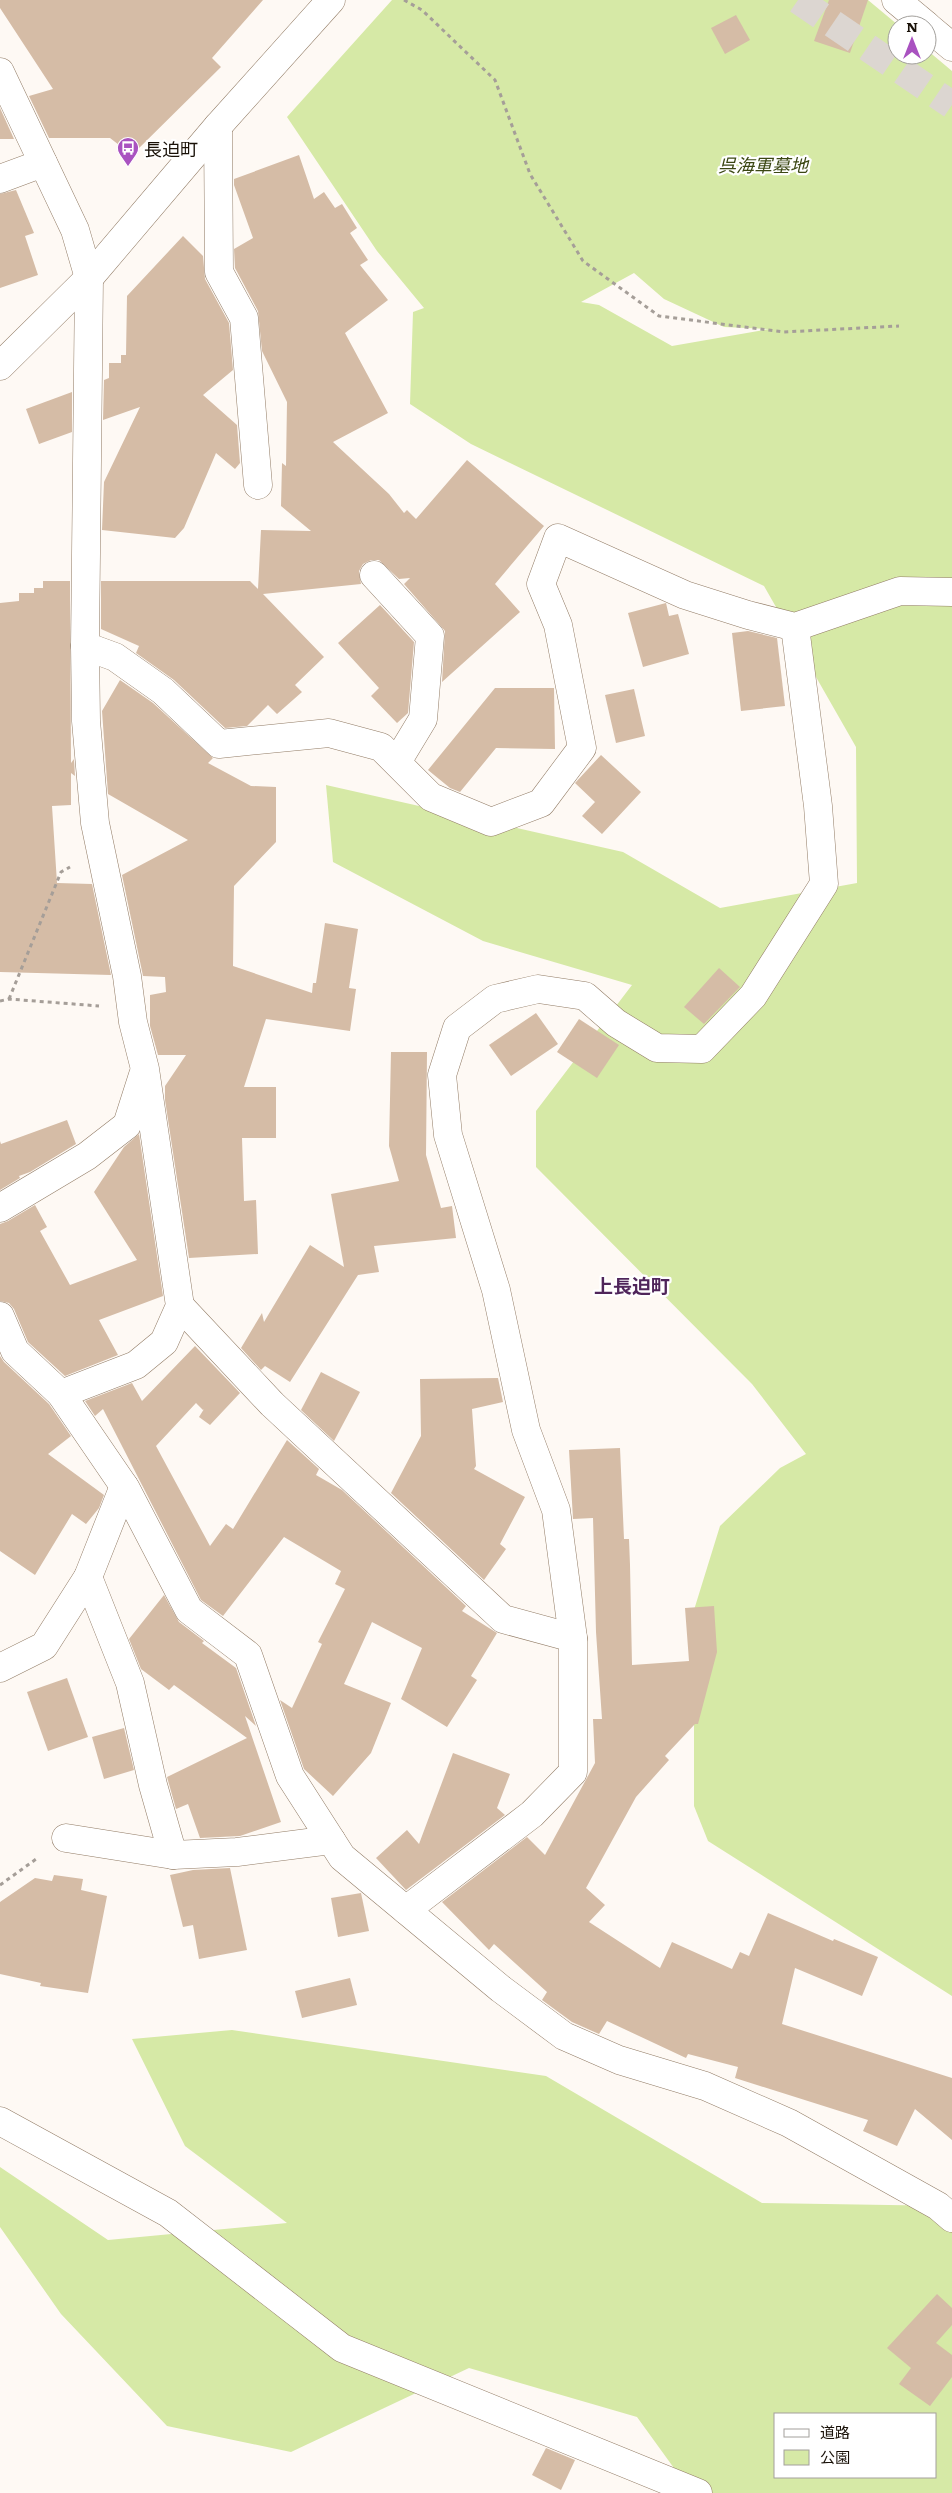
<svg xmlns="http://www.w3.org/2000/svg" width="952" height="2493" font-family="Literata,'Noto Sans JP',serif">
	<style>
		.green { fill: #d6e9a6; fill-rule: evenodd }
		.building { fill: #d5bca6 }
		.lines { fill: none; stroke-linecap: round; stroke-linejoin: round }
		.highway-tunnel { stroke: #dcd6d1; stroke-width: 28; stroke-dasharray: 28 14; stroke-linecap: butt }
		.minor-casing { stroke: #927c66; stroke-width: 29 }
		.path { stroke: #a59e98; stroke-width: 3; stroke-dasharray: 4 4; stroke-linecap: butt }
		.minor { stroke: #fff; stroke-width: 28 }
		.labels { text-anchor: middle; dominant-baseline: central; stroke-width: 4.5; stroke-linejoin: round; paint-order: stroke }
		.poi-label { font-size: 18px; fill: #191108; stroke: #fff; text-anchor: start }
		.park-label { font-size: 18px; font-style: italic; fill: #3b4713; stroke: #fff }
		.neighbourhood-label { font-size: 19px; font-weight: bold; fill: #4f255a; stroke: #fff }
	</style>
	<rect width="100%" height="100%" fill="#fef9f4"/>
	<g class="green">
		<path d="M392,0H868L898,25L897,55H927V50L952,71V1996L708,1841L694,1806V1610L720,1526L780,1468L806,1454L752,1384L536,1167V1111L632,985L483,941L333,862L326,785L623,852L720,908L857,883L856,747L764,586L471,444L410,404L413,312L424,308L377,251L287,117ZM634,273L664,299L724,327L769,329L672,346L599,305L581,302Z"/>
		<path d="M232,2030L546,2076L762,2203L952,2206V2493H692L637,2417L469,2368L291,2452L167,2426L61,2314L0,2227V2167L108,2240L287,2223L185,2146L132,2039ZM776,2414H936V2477H776Z"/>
	</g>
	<g class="building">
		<path d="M0,0H263L212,58L221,67L132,155L110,138H49L29,96L53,89L0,8Z"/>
		<path d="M829,0H868L850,53L814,41Z"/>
		<path d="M736,15L750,40L725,54L711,28Z"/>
		<path d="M0,108L14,139H0Z"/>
		<path d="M299,155L314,199L324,192L335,208L342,204L357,228L350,233L368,260L360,265L388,300L345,333L388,413L333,442L389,494L404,513L407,510L416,519L467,460L544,526L495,584L520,612L442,682L445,631L404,584L410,578L399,579L379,560H371L363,564L359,571L361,584L263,594L324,657L295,685L302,692L277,714L268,705L247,726L225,728L174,680L136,653L139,646L101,629V581H250L258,589L261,530L311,531L281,506L282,463L286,466L287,402L262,351L258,311L235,268L234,249L253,238L234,185V179Z"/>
		<path d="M16,190L34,233L25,236L38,275L0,288V194Z"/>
		<path d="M183,236L203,256L205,279L229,323L233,370L203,395L237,425L240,463L235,469L216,453L184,528L175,538L102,530L104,482L140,407L103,420L104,380L109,378V363H121V355H126L127,296Z"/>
		<path d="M72,392V432L39,444L26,409Z"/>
		<path d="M43,581H70L71,763L74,759L75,776L71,773V805L52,806L57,883L92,884L111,975L0,972V603L19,601V593H34V588H43Z"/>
		<path d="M666,603L669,616L678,614L689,654L643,667L628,613Z"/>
		<path d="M380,605L414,642L408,713L397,723L371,696L379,688L338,643Z"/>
		<path d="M748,631L777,638L785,706L741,711L732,633Z"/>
		<path d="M120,680L153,703L213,758L208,763L251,786L276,787V842L234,886L233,966L312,993L313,983H316L325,923L358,929L349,988L356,989L350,1031L266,1019L244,1087H276V1138H242L244,1201L256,1200L258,1254L189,1258L165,1100V1086L186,1055H158L150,1026V995L166,992L165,977L143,976L122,875L188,840L108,794L102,711Z"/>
		<path d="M495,688H554L555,749L496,748L460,792L450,788L428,770Z"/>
		<path d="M634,689L645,736L616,743L605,695Z"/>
		<path d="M601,755L641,792L602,834L582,816L595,802L575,783Z"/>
		<path d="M719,968L740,987L704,1024L684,1007Z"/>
		<path d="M536,1013L558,1044L511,1076L489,1045Z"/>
		<path d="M579,1019L619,1045L597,1078L557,1052Z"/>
		<path d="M391,1052H427L426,1155L441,1208L452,1206L456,1238L374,1246L379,1272L358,1275L290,1382L265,1366L261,1370L241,1348L262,1313L264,1322L310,1245L344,1267L331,1194L399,1181L389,1146Z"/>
		<path d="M67,1120L76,1144L30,1172L19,1176L20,1178L0,1190V1141L1,1144Z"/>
		<path d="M139,1134L163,1296L99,1320L118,1355L65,1376L28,1342L14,1309L9,1303L0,1301V1224L8,1221L35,1205L47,1227L40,1231L70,1285L137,1260L94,1192L124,1147Z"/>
		<path d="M195,1346L240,1393L210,1425L199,1417L204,1409L203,1410L196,1403L156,1446L210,1546L226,1524L233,1529L287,1440L319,1469L316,1475L342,1490L466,1606L462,1611L497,1633L471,1676L477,1680L447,1727L401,1699L422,1648L372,1622L344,1684L391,1703L371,1753L333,1796L304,1769L280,1700L292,1708L322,1644L318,1642L345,1589L335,1584L341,1571L284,1537L223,1616L201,1600L103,1409L95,1416L85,1401L132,1383L142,1401Z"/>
		<path d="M0,1356L4,1362L49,1404L71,1436L48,1454L104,1495L99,1508L86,1524L72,1514L35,1575L0,1551Z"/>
		<path d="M321,1372L360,1392L334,1441L301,1410Z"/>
		<path d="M498,1378L503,1402L472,1409L476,1466L474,1469L525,1497L500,1544L506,1549L484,1580L391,1493L421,1436L420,1379Z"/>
		<path d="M620,1448L624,1539H629L630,1565L632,1665L689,1661L685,1608L714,1606L717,1652L698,1724H695L665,1756L669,1760L636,1797L586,1888L605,1905L589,1922L660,1968L672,1942L732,1969L740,1952L749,1956L768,1913L833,1941L834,1939L878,1957L862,1996L795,1968L782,2024L952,2078V2140L915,2109L897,2146L863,2131L868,2120L735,2078L738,2067L688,2054L686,2058L607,2021L599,2034L572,2022L542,2000L547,1992L494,1944L489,1950L442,1902L527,1837L545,1855L595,1763L593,1719H602L596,1632L593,1518L573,1519L569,1450Z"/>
		<path d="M164,1595L179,1622L204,1641L202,1643L236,1668L256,1726L245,1716L281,1822L240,1836L200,1838L188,1804L176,1809L167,1777L247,1738L174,1685L169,1690L141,1669L129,1639Z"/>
		<path d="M67,1678L88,1737L48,1751L27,1692Z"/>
		<path d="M124,1728L134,1770L104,1779L92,1737Z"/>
		<path d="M453,1753L510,1774L497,1808L505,1815L406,1890L376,1858L407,1830L419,1844Z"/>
		<path d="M230,1868L247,1950L199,1959L193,1925L183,1927L170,1875L193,1870Z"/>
		<path d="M54,1875L83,1879L81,1890L107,1896L88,1993L40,1986L41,1983L0,1974V1902L35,1878L52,1881Z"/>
		<path d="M361,1893L369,1931L338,1937L331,1898Z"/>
		<path d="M350,1978L357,2005L302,2018L295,1991Z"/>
		<path d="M937,2294L952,2308V2325L936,2343L952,2355V2377L930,2406L899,2384L911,2368L887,2348Z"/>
		<path d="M546,2448L575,2460L561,2490L532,2475Z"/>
	</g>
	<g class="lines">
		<path class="highway-tunnel" d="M798,0L952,105"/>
		<g class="minor-casing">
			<g id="minor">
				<path d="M896,0L926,25"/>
				<path d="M927,26L952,47"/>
				<path d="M0,72L75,230L89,278L85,646L86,721L95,823L127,976L133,1022L145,1069L180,1306L164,1342L136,1365L61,1394"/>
				<path d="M218,126L219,272L244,318L258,485"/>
				<path d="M0,179L43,163"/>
				<path d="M0,366L89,278L218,126L331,0"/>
				<path d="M374,575L430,636L423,719L397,762"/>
				<path d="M85,646L115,657L163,691L219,744L329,733L381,747L431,797L491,822L541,803L582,748L558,625L541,584L558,538L685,595L748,615L795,627L900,591L952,592"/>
				<path d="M0,1208L87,1156L127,1125L143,1075"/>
				<path d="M180,1306L272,1404L503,1619L573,1638"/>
				<path d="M0,1316L15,1351L61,1394L126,1489L189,1610L248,1655L290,1776L342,1857L501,1989L564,2036L619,2060L705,2086L789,2123L938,2206L952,2218"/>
				<path d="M88,1577L130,1683L153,1785L173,1855"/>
				<path d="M0,1668L44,1646L88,1577L124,1486"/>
				<path d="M66,1838L173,1855L237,1852L331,1840"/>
				<path d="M406,1910L532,1814L573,1772V1638L556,1510L526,1430L496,1290L448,1135L442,1075L457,1028L495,999L538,989L585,996L616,1023L657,1048L702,1049L753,996L824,884L818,806L795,627"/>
				<path d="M0,2121L168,2213L342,2348L698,2493"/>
			</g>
		</g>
		<g class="path">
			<path d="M404,0L422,10L495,80L530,174L583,261L659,316L784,332L899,326"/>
			<path d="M9,999L61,872L70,867"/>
			<path d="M0,1001L9,999L99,1006"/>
			<path d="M0,1885L39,1857"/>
		</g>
		<use href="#minor" class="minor"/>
	</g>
	<defs>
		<g id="bus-pin" transform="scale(1.125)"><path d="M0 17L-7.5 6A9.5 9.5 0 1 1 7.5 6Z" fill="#a952c0" stroke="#fff"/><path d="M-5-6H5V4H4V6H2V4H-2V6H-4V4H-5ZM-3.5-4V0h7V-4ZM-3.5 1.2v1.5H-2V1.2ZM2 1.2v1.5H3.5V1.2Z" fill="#fff"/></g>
	</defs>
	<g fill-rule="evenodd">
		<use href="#bus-pin" x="128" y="148"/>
	</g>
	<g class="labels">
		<g class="poi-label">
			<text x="144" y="148">長迫町</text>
		</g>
		<g class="park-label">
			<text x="763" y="164">呉海軍墓地</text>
		</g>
		<g class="neighbourhood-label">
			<text x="632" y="1285">上長迫町</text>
		</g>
	</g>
	<rect x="774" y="2413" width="162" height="65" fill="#ffffff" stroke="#a3a09c"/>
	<rect x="784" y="2429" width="25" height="8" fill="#ffffff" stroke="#a3a09c"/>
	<text x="820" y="2438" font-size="15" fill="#191108">道路</text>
	<rect x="784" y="2450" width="25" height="15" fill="#d6e9a6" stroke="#a3a09c"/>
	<text x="820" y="2463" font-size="15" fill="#191108">公園</text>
	<g transform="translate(912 40)"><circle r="24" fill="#ffffff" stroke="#a3a09c"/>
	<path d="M0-4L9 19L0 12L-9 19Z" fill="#a952c0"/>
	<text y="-8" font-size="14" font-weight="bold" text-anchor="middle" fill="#191108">N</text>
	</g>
</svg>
